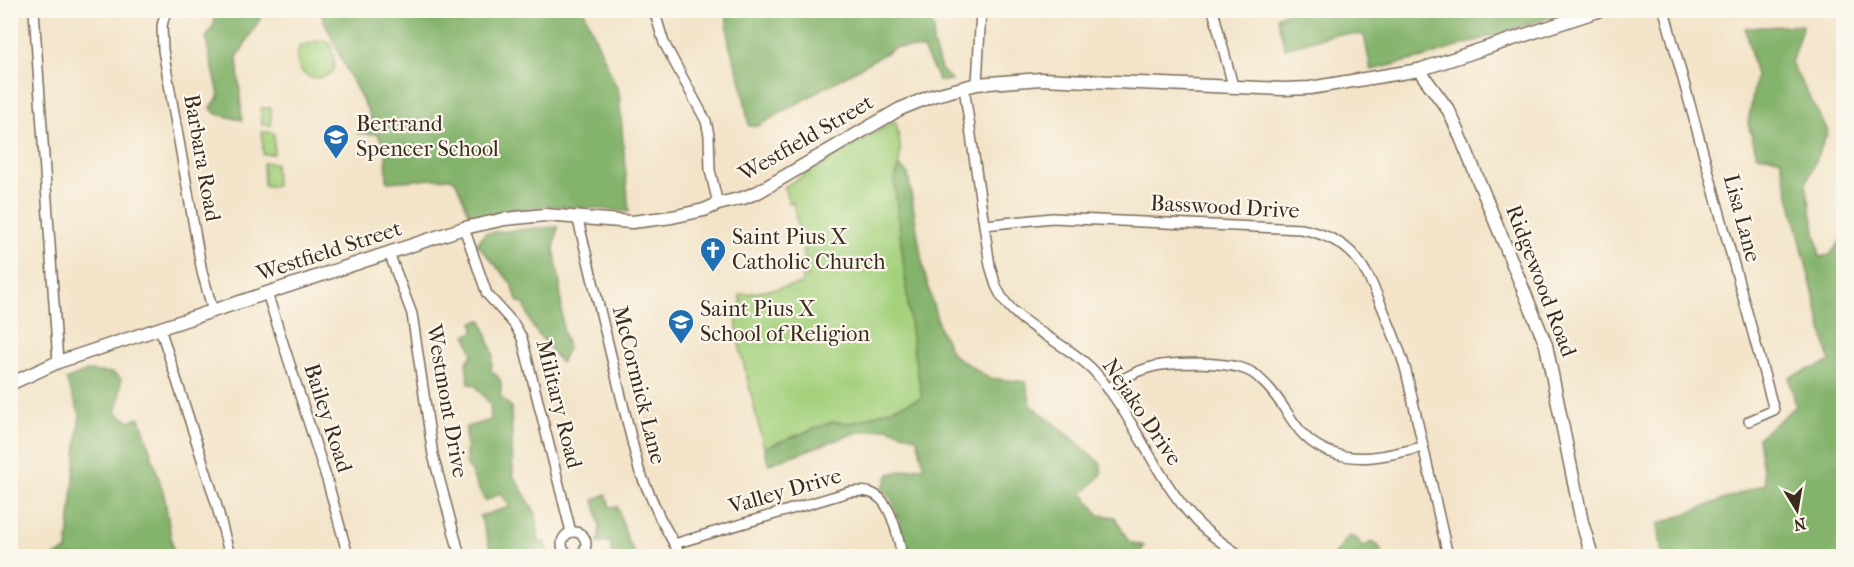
<svg xmlns="http://www.w3.org/2000/svg" width="1854" height="567" font-family="'IM FELL French Canon',serif">
	<style>
		.green { fill: #a5d17d; stroke: #707e4e; stroke-width: 1.5 }
		.forest { fill: #84b36c; stroke: #606e45; stroke-width: 1.5 }
		.lines { fill: none; stroke-linecap: round; stroke-linejoin: round }
		.minor-casing { stroke: #7b6b5a; stroke-width: 12 }
		.major-casing { stroke: #7b6b5a; stroke-width: 15 }
		.minor { stroke: #fff; stroke-width: 9 }
		.major { stroke: #fff; stroke-width: 12 }
		.labels { text-anchor: middle; dominant-baseline: central; stroke-width: 4.5; stroke-linejoin: round; paint-order: stroke }
		.poi-label { font-size: 22px; fill: #3b2a1e; stroke: #fbf7ec; text-anchor: start }
		.street-label { font-size: 22px; fill: #3b2a1e; stroke: #fbf7ec }
	</style>
	<rect width="100%" height="100%" fill="#fbf7ec"/>
	<filter id="ink" filterUnits="userSpaceOnUse"><feTurbulence type="fractalNoise" baseFrequency=".0167" numOctaves="2"/><feDisplacementMap in="SourceGraphic" scale="12" xChannelSelector="R" yChannelSelector="G"/><feConvolveMatrix kernelMatrix="1 2 1 2 8 2 1 2 1" color-interpolation-filters="sRGB"/></filter>
	<filter id="wash" filterUnits="userSpaceOnUse"><feTurbulence type="fractalNoise" baseFrequency=".008" numOctaves="4" result="noise"/><feDisplacementMap in="SourceGraphic" scale="24" xChannelSelector="R" yChannelSelector="G"/><feGaussianBlur stdDeviation="1.35" result="paint"/><feColorMatrix in="noise" values="0 0 0 0 0 0 0 0 0 0 0 0 0 0 0 0 0 1.4 0 .05"/><feComposite in="paint" operator="in"/></filter>
	<g filter="url(#wash)">
		<rect width="100%" height="100%" fill="#f3e4c9"/>
		<g class="green">
			<path d="M323,40L330,43C336,65 340,78 311,78C298,72 293,59 300,46Z"/>
			<path d="M261,108H271V125H262Z"/>
			<path d="M895,121C901,142 903,159 894,179L913,347L922,398L852,423L832,422L764,448L738,340L736,313L742,312L740,295L802,284V277L808,276L793,202L789,203L784,187Z"/>
			<path d="M262,132H271L274,134V154H263Z"/>
			<path d="M263,163H275L276,186H264Z"/>
		</g>
		<g class="forest">
			<path d="M1290,10H1570V11L1422,58L1371,70L1364,35L1336,34L1285,48L1277,17Z"/>
			<path d="M214,11H262L261,17L237,57L242,120L216,114L211,108L219,96C216,76 209,58 206,38L214,25L215,12Z"/>
			<path d="M320,11H584L619,93L629,212C601,209 573,206 545,206C520,207 496,214 472,220L456,182L451,178L387,182L386,154L391,153L377,134L357,133L371,117L342,61Z"/>
			<path d="M726,11H922L934,27L933,44L941,69L952,81H939L923,49L896,47L758,126H749L741,82L729,44Z"/>
			<path d="M1803,25L1791,63L1828,131L1806,184L1820,257L1830,255L1843,237V556H1662L1658,524L1765,484L1758,438L1796,406L1789,377L1830,362L1780,158L1757,155L1748,123L1756,76L1745,28Z"/>
			<path d="M900,166L908,174L923,267L939,327L953,355L989,378L1026,382L1031,405L1071,437L1101,464V475L1083,493L1099,515L1115,517L1129,542L1144,546L1138,556H908L893,501L882,489L889,474L924,466L917,438L888,428L858,432L769,464L764,448L832,422L852,423L922,398L913,347L894,179Z"/>
			<path d="M558,227L554,249L560,284L563,331L568,348L561,363L532,326L524,304L518,302L511,283L477,244L485,233L536,228Z"/>
			<path d="M482,320L493,354L491,371C501,377 503,384 500,396L511,407L513,475L536,514L539,543L546,542L548,556H493L480,516L510,507L501,493L485,501L466,463V427L491,420L490,404L475,385L469,384L466,363L473,354L466,335L474,332L473,322Z"/>
			<path d="M87,371L112,373L121,379L120,398L116,413L130,421L140,418L164,495L174,556H54L67,550L80,414L66,380Z"/>
			<path d="M606,494L610,507L617,506L628,541L636,556H613L611,554V542L598,543L600,526L594,500Z"/>
			<path d="M1349,536L1358,539L1362,548L1371,542L1378,545L1383,555L1382,556H1334Z"/>
		</g>
	</g>
	<g filter="url(#ink)">
		<g class="lines">
			<g class="minor-casing">
				<g id="minor">
					<path d="M34,10L58,362"/>
					<path d="M166,10L162,26L163,50L202,272L213,311"/>
					<path d="M654,10L664,43L706,121L709,135L710,170L718,204"/>
					<path d="M1213,10L1233,86"/>
					<path d="M1664,10L1774,410L1749,421"/>
					<path d="M977,84L981,10"/>
					<path d="M964,87L990,266C993,274 994,282 997,288C1013,326 1066,341 1094,371C1134,416 1154,475 1194,519C1207,534 1226,545 1241,556"/>
					<path d="M577,216L639,470L660,518L681,556"/>
					<path d="M985,225L1052,218L1301,229C1353,239 1364,264 1383,309C1391,329 1400,349 1406,371L1448,556"/>
					<path d="M464,228L487,294L514,324L522,338L571,532"/>
					<path d="M389,253L412,314L433,455L460,556"/>
					<path d="M267,293L328,483L348,556"/>
					<path d="M160,328L216,503L230,556"/>
					<path d="M1108,389C1121,380 1133,372 1148,368C1169,361 1232,361 1251,372C1257,375 1264,383 1268,387C1290,410 1296,440 1330,452C1361,464 1392,454 1423,447"/>
					<circle cx="574" cy="544" r="12"/>
					<path d="M674,544L849,492C858,491 869,490 877,496C892,505 899,540 902,556"/>
				</g>
			</g>
			<g class="major-casing">
				<g id="major">
					<path d="M1419,70L1449,111L1459,133L1546,345L1582,522L1592,556"/>
					<path d="M10,384L58,362L464,228L505,219L545,215L632,222L672,217L704,210L718,204L743,198L758,192L900,109L932,96L977,84L1041,79L1284,89L1310,88L1419,70L1601,10"/>
				</g>
			</g>
			<use href="#minor" class="minor"/>
			<use href="#major" class="major"/>
		</g>
	</g>
	<defs>
		<g id="school-pin" transform="scale(1.35)"><path d="M0 17L-7.5 6A9.5 9.5 0 1 1 7.5 6Z" fill="#1f6fb2" stroke="#fbf7ec"/><path d="M0-5L7-2L0 1L-7-2ZM-4 1L0 2.5L4 1V4Q0 6-4 4Z" fill="#fff"/></g>
		<g id="church-pin" transform="scale(1.35)"><path d="M0 17L-7.5 6A9.5 9.5 0 1 1 7.5 6Z" fill="#1f6fb2" stroke="#fbf7ec"/><path d="M-1.2-6h2.4v3.5h3.3v2.4h-3.3V6h-2.4V-.1h-3.3v-2.4h3.3Z" fill="#fff"/></g>
	</defs>
	<g fill-rule="evenodd">
		<use href="#school-pin" x="336" y="137"/>
		<use href="#church-pin" x="713" y="250"/>
		<use href="#school-pin" x="681" y="322"/>
	</g>
	<g class="labels">
		<g class="poi-label">
			<text x="356" y="124">Bertrand<tspan x="356" dy="25">Spencer School</tspan></text>
			<text x="732" y="237">Saint Pius X<tspan x="732" dy="25">Catholic Church</tspan></text>
			<text x="700" y="309">Saint Pius X<tspan x="700" dy="25">School of Religion</tspan></text>
		</g>
		<g class="street-label">
			<text transform="translate(806 138) rotate(-30)">Westfield Street</text>
			<text transform="translate(202 158) rotate(80)">Barbara Road</text>
			<text transform="translate(1225 207) rotate(3)">Basswood Drive</text>
			<text transform="translate(1742 218) rotate(75)">Lisa Lane</text>
			<text transform="translate(329 251) rotate(-18)">Westfield Street</text>
			<text transform="translate(1541 281) rotate(69)">Ridgewood Road</text>
			<text transform="translate(639 385) rotate(76)">McCormick Lane</text>
			<text transform="translate(447 401) rotate(80)">Westmont Drive</text>
			<text transform="translate(559 404) rotate(76)">Military Road</text>
			<text transform="translate(1142 412) rotate(56)">Nejako Drive</text>
			<text transform="translate(328 418) rotate(72)">Bailey Road</text>
			<text transform="translate(785 491) rotate(-16)">Valley Drive</text>
		</g>
	</g>
	<rect width="1854" height="567" fill="none" stroke="#fbf7ec" stroke-width="36"/>
	<g transform="translate(1797 510) rotate(169)" stroke="#fbf7ec" stroke-width="4.5" paint-order="stroke">
	<path d="M0-4.5L10 22L0 15L-10 22Z" fill="#3b2a1e"/>
	<text y="-9" font-size="16" font-weight="bold" text-anchor="middle" fill="#3b2a1e">N</text>
	</g>
</svg>
